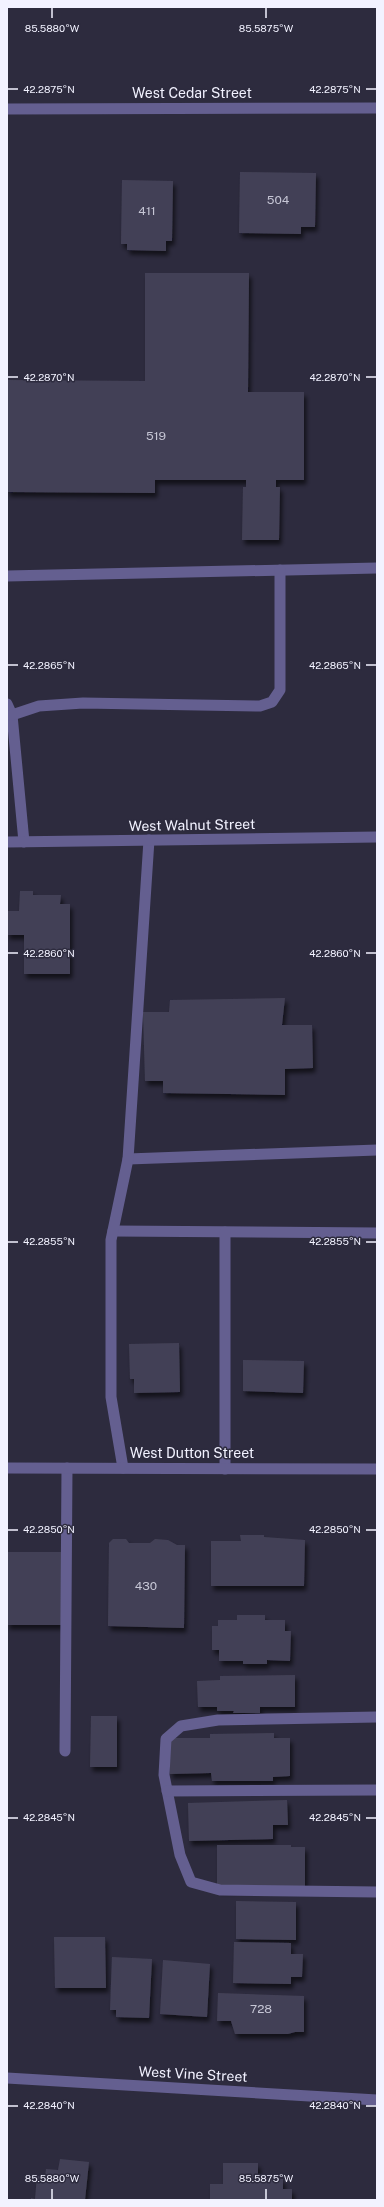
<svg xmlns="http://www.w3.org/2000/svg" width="384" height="2207" font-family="'Public Sans',sans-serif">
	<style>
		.building { fill: #434156; filter: url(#shadow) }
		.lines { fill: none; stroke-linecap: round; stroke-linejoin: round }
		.service { stroke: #645f90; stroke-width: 11 }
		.minor { stroke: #645f90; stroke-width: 11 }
		.tertiary { stroke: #645f90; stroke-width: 11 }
		.ticks { fill: none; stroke: #f2f2ff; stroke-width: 1.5 }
		.labels { text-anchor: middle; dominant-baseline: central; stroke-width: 3; stroke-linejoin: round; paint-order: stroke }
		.number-label { font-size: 12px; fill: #c6c6d5 }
		.street-label { font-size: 14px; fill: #f2f2ff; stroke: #2d2b3e }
		.ticks-label { font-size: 10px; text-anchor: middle; fill: #f2f2ff; stroke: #2d2b3e; stroke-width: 3; stroke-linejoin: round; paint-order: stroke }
	</style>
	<defs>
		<filter id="shadow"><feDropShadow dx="2.5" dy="4.5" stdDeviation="2" flood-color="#0009"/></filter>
	</defs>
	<rect width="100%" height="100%" fill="#2d2b3e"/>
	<g class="building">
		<path d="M240,172L316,173L315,227H301V234L239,233Z"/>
		<path d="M122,180L173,181L172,241H166V251L127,250V244H121Z"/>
		<path d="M145,273H249L248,392H304V480H276V487H280L279,540H242L243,487H246V480H155V493L7,492V380L145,381Z"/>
		<path d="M20,891H33V895H61L60,904H70V974H24V935H7V911H19Z"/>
		<path d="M285,998L282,1025H312L313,1068L285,1069V1095L163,1093V1081H145L143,1012H169L170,1000Z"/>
		<path d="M179,1343L180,1392L134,1393V1379H130L129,1344Z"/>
		<path d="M243,1360L304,1361L303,1393L243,1391Z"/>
		<path d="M240,1535H264V1537L305,1540L304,1586H211V1541H241Z"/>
		<path d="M113,1539H126L129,1543H150L155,1539L168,1540L177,1545H185L184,1628L108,1626L109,1543Z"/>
		<rect x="7" y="1552" width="54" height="73"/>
		<path d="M237,1615H265V1620H285V1631H291L290,1661L267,1660V1664H243V1661H219V1650H212V1626H218V1620H237Z"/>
		<path d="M295,1675V1707H260V1713H233L234,1711H217V1707H198L197,1681L220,1680V1676Z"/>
		<path d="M91,1716H117V1767H90Z"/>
		<path d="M274,1733V1738H290V1776L273,1777V1781H212L211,1773L170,1774V1738H210V1734Z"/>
		<path d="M287,1800L288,1825H273V1839L189,1841L188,1803Z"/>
		<path d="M217,1845H291V1847H305V1886L217,1889Z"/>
		<path d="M236,1901L296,1902V1940L236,1939Z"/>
		<path d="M54,1937H105L106,1988H55Z"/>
		<path d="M234,1942L291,1943V1954H303L302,1977H291V1984L233,1983Z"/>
		<path d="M112,1957L152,1959L149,2018L116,2017V2010H110Z"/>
		<path d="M163,1960L210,1964L207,2017L160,2014Z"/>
		<path d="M218,1993L304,1996V2032H295L288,2034H235L231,2021H217Z"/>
		<path d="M60,2159L89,2162L85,2200H31V2198L35,2199L37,2176L45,2177L46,2169L58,2170Z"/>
		<path d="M223,2163H258V2178L283,2179V2189H292V2200H210V2184H223Z"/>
	</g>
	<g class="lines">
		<g class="service">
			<path d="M7,576L377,568"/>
			<path d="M7,704L12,715L24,842"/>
			<path d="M12,715L39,706L83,703L260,706L272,702L280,690V570"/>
			<path d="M128,1159L377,1150"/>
			<path d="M113,1231L377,1233"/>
			<path d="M225,1232V1469"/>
			<path d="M123,1468L111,1397V1240L128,1159L149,840"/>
			<path d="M377,1717L218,1720L181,1726L166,1739L164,1775L180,1855L191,1882L220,1890L377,1892"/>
			<path d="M65,1751L67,1468"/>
			<path d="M167,1791L377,1790"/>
		</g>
		<g class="minor">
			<path d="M7,109L377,108"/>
			<path d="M7,842L377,837"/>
			<path d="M7,1468L377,1469"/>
		</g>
		<path class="tertiary" d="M7,2078L377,2100"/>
	</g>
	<path class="ticks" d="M52,8V18M266,8V18M8,89H18M366,89H376M8,377H18M366,377H376M8,665H18M366,665H376M8,953H18M366,953H376M8,1242H18M366,1242H376M8,1530H18M366,1530H376M8,1818H18M366,1818H376M8,2106H18M366,2106H376M52,2189V2199M266,2189V2199"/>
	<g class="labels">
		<g class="number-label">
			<text x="278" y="200">504</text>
			<text x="147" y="211">411</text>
			<text x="156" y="436">519</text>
			<text x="146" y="1586">430</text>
			<text x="261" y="2009">728</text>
		</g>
		<g class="street-label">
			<text x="192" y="93">West Cedar Street</text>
			<text transform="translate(192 825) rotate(-1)">West Walnut Street</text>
			<text x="192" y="1453">West Dutton Street</text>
			<text transform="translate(193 2074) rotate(3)">West Vine Street</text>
		</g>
	</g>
	<g class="ticks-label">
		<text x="52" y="32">85.5880°W</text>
		<text x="266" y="32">85.5875°W</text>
		<text x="49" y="93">42.2875°N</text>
		<text x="335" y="93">42.2875°N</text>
		<text x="49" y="381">42.2870°N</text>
		<text x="335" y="381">42.2870°N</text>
		<text x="49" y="669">42.2865°N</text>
		<text x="335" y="669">42.2865°N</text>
		<text x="49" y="957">42.2860°N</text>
		<text x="335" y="957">42.2860°N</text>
		<text x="49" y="1245">42.2855°N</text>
		<text x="335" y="1245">42.2855°N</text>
		<text x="49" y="1533">42.2850°N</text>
		<text x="335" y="1533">42.2850°N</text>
		<text x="49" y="1821">42.2845°N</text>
		<text x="335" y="1821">42.2845°N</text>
		<text x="49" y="2109">42.2840°N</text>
		<text x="335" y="2109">42.2840°N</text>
		<text x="52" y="2182">85.5880°W</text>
		<text x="266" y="2182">85.5875°W</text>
	</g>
	<rect width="384" height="2207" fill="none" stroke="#f2f2ff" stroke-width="16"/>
</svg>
